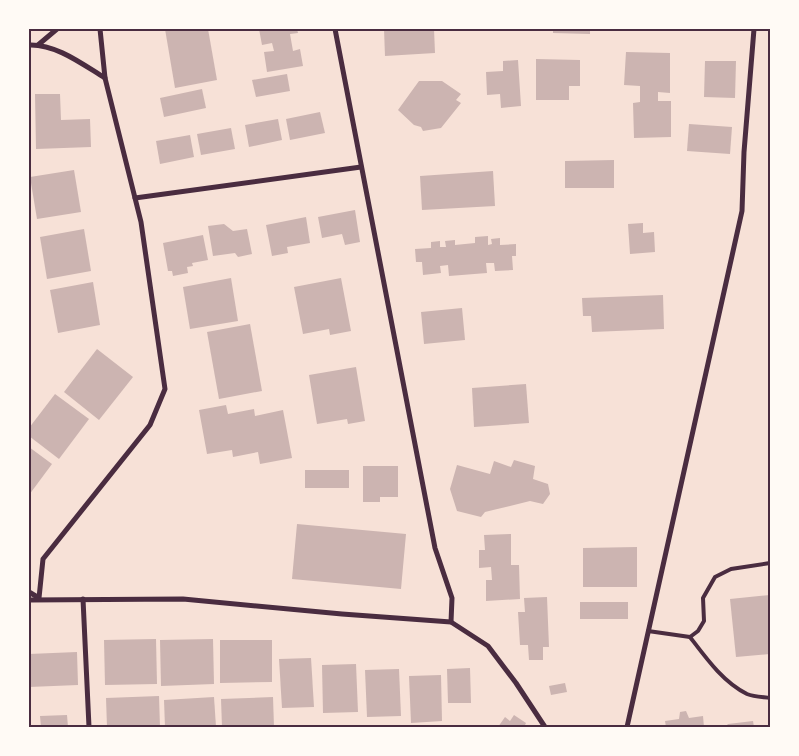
<svg xmlns="http://www.w3.org/2000/svg" width="799" height="756" font-family="'Noto Serif',serif">
	<style>
		.building { fill: #ccb4b1 }
		.lines { fill: none; stroke-linecap: round; stroke-linejoin: round }
		.service { stroke: #4a2c40; stroke-width: 4 }
		.minor { stroke: #4a2c40; stroke-width: 5 }
		.neatline { fill: none; stroke: #4a2c40; stroke-width: 2 }
	</style>
	<rect width="100%" height="100%" fill="#f7e1d7"/>
	<g class="building">
		<path d="M165,29H208L217,80L175,88Z"/>
		<path d="M259,29H297L298,33L290,34L293,51L300,49L303,66L267,72L264,52L274,51L272,43L262,45Z"/>
		<path d="M384,29H434L435,53L385,56Z"/>
		<path d="M553,29H590V34L553,33Z"/>
		<path d="M626,52L670,53V93L658,92V101H671V137L634,138L633,103L640,102V86L624,85Z"/>
		<path d="M536,59L580,60V86H569V100H536Z"/>
		<path d="M518,60L521,106L501,108L500,94L487,95L486,72L503,71V61Z"/>
		<path d="M705,61H736L735,98L704,97Z"/>
		<path d="M287,74L290,91L256,97L252,80Z"/>
		<path d="M419,81H442L461,94L456,100L461,103L441,128L423,131L421,127L414,125L398,110Z"/>
		<path d="M202,89L206,108L164,117L160,98Z"/>
		<path d="M35,94H60L61,120L90,119L91,147L36,149Z"/>
		<path d="M320,112L325,133L290,140L286,119Z"/>
		<path d="M278,119L282,140L249,147L245,125Z"/>
		<path d="M689,124L732,127L730,154L687,151Z"/>
		<path d="M231,128L235,149L201,155L197,134Z"/>
		<path d="M190,135L194,157L160,164L156,141Z"/>
		<path d="M614,160V188H565V161Z"/>
		<path d="M74,170L81,212L37,219L30,177Z"/>
		<path d="M493,171L495,206L422,210L420,176Z"/>
		<path d="M355,210L360,242L345,245L342,234L322,238L318,217Z"/>
		<path d="M306,217L310,243L287,247L288,253L272,256L266,225Z"/>
		<path d="M643,223V233L654,232L655,252L630,254L628,224Z"/>
		<path d="M224,224L233,231L247,229L252,254L238,257L235,253L213,256L208,226Z"/>
		<path d="M84,229L91,271L47,279L40,237Z"/>
		<path d="M203,235L208,260L192,263L193,266L187,267L188,273L173,276L172,271H168L163,243Z"/>
		<path d="M488,236V245L492,244L491,239L500,238V245L516,244V256H512L513,270L495,271L494,263H486L487,273L449,276L448,265L440,266L441,273L423,275L422,262H416L415,249L431,248V242L440,241V247H446L445,241L455,240V245L475,243V237Z"/>
		<path d="M231,278L238,321L190,329L183,287Z"/>
		<path d="M341,278L351,331L330,335L329,329L303,334L294,287Z"/>
		<path d="M93,282L100,325L58,333L50,290Z"/>
		<path d="M663,295L664,329L592,332L591,316H583L582,298Z"/>
		<path d="M462,308L465,340L424,344L421,312Z"/>
		<path d="M250,324L262,391L219,399L207,332Z"/>
		<path d="M97,349L133,377L99,420L64,392Z"/>
		<path d="M356,367L365,421L348,424L347,419L317,424L309,375Z"/>
		<path d="M526,384L529,423L474,427L472,388Z"/>
		<path d="M55,394L89,419L59,459L29,436V428Z"/>
		<path d="M226,405L228,414L254,409L255,416L283,410L292,458L260,464L258,452L233,457L232,450L207,454L199,410Z"/>
		<path d="M29,447L52,464L29,495Z"/>
		<path d="M514,460L535,466L533,479L548,484L550,494L543,504L530,501L485,512L481,517L457,511L450,489L457,465L490,474L494,461L511,467Z"/>
		<path d="M363,466H398V497H380V502H363Z"/>
		<rect x="305" y="470" width="44" height="18"/>
		<path d="M297,524L406,534L401,589L292,579Z"/>
		<path d="M511,534V565H519L520,599L486,601V580H492L491,567L479,568V550H485L484,535Z"/>
		<path d="M637,547V587H583V548Z"/>
		<path d="M770,595V654L736,657L730,599Z"/>
		<path d="M547,597L549,647H543V660H529L528,645H520L518,612H525L524,598Z"/>
		<rect x="580" y="602" width="48" height="17"/>
		<path d="M156,639L157,684L105,685L104,640Z"/>
		<path d="M213,639L214,684L161,686L160,640Z"/>
		<path d="M220,640H272V682L220,683Z"/>
		<path d="M77,652L78,685L29,687V654Z"/>
		<path d="M311,658L314,707L282,708L279,659Z"/>
		<path d="M356,664L358,712L323,713L322,665Z"/>
		<path d="M470,668L471,703H448L447,669Z"/>
		<path d="M399,669L401,716L367,717L365,670Z"/>
		<path d="M441,675L442,721L411,723L409,676Z"/>
		<path d="M565,683L567,692L551,695L549,686Z"/>
		<path d="M159,696L160,727H107L106,698Z"/>
		<path d="M214,697L216,727H165L164,700Z"/>
		<path d="M273,697L274,727H222L221,699Z"/>
		<path d="M686,711L689,718L703,716L704,727H666L665,721L679,719L680,712Z"/>
		<path d="M67,715L68,727H41L40,716Z"/>
		<path d="M514,715L526,723L524,727H498L505,717L510,721Z"/>
		<path d="M753,721L754,727H725L728,724Z"/>
	</g>
	<g class="lines">
		<g class="service">
			<path d="M648,631L690,637C706,658 723,682 747,694C754,697 763,697 770,698"/>
			<path d="M690,637L698,631L704,621L703,598L715,577L731,569L770,563"/>
		</g>
		<g class="minor">
			<path d="M335,29L435,548L452,598L451,622"/>
			<path d="M29,45C56,44 82,64 105,78"/>
			<path d="M38,45L57,29"/>
			<path d="M135,198L361,167"/>
			<path d="M29,592L39,598L43,559L150,425L165,389L141,222L105,78L100,29"/>
			<path d="M83,599L89,727"/>
			<path d="M29,600L183,599L342,614L451,622L488,646L516,683L545,727"/>
			<path d="M627,727L742,211L744,152L754,29"/>
		</g>
	</g>
	<rect width="799" height="756" fill="none" stroke="#fffaf5" stroke-width="60"/>
	<rect x="30" y="30" width="739" height="696" class="neatline"/>
</svg>
